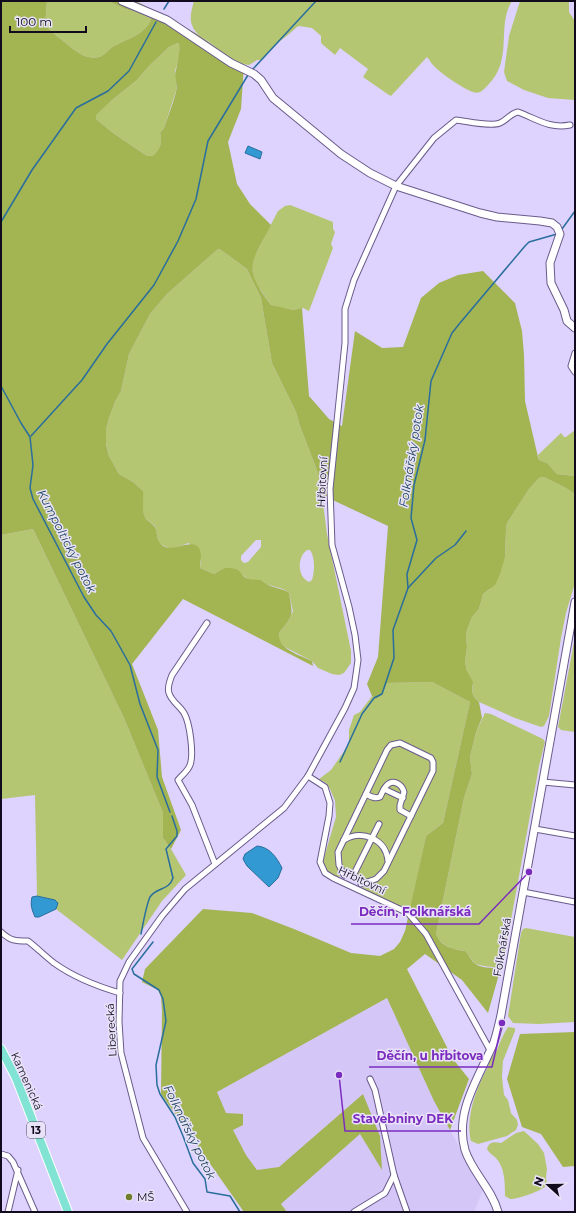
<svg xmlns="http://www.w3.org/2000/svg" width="576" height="1213" font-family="Montserrat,sans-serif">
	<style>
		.built { fill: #d5c6f8 }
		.green { fill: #b5c673; fill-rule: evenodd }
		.forest { fill: #a3b453; fill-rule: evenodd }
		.water { fill: #3399d2; stroke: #296e9c }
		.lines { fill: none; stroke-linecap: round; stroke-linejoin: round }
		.stream { stroke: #296e9c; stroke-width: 1.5 }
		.street-casing { stroke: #6a5b8b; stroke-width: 7 }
		.secondary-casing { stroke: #6a5b8b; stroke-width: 9 }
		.primary-casing { stroke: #fff; stroke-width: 10 }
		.street { stroke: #fff; stroke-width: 5 }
		.secondary { stroke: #fff; stroke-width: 7 }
		.primary { stroke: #81e3d3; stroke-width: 8 }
		.poi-dot { fill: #707e2b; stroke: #e9e3f9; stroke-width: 1.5 }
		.labels { text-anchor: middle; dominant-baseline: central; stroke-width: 3; stroke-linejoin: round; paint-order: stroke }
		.shield { fill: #e9e3f9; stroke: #524c5f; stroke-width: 1 }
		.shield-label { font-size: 10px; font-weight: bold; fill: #110b1d }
		.street-label { font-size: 11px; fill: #110b1d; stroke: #e9e3f9 }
		.poi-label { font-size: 11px; fill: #110b1d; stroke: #e9e3f9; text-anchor: start }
		.water-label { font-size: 12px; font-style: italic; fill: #184059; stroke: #e9e3f9 }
		.leader { fill: none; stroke: #7b2cbf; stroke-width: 1.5 }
		.callout-dot { fill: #7b2cbf; stroke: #e9e3f9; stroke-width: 1.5 }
		.callout-label { font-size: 12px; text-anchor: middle; font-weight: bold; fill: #7b2cbf; stroke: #e9e3f9; stroke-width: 3; stroke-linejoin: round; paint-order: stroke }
	</style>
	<rect width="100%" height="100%" fill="#ded2fe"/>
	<path class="built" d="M387,998L434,1101L483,1190L474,1212H287L281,1204L360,1134L382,1169L363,1094L279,1167L257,1170L246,1155L233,1130L217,1092Z"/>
	<g class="green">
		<path d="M47,1H108L125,9L149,15L151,20C145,32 134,37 122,42C119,44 115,45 111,48C107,51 104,56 99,57C86,60 77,52 68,45C60,38 52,33 45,25Z"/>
		<path d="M194,1H512C496,26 514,59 488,85C484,89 480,95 473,92C462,88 440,73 433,65C430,62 430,60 427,57L391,96L389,95L363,77L368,69L340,48L335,55L322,44L321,42V36L312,28L299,26L297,27L289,34L274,46L261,60H257L249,65C235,64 222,52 212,44C205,38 195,35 192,25C189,18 192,8 194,1Z"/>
		<path d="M520,1H569V12L575,21V100L548,98L524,90L507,81L504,72L509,36Z"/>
		<path d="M176,43L179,44V58L175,71L177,79L176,91L164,128L160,133C163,141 160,150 154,156H147L113,133L96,119L95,115L112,100L137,80L149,66L169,47Z"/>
		<path d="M290,205L333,222V229L335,232L331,244L333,248L309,311L303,308L293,310L281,308L271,305L255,282L253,275L252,267L254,257L278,211L285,206Z"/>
		<path d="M218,249L221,250L247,269L261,298L272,363L296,412L300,426L318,473L322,495L327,534L351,651V663L344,673L339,675L332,674L318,668L312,661L285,647L279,641V633L289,620L293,611L289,593L283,589L265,584L264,582L249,580L235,569L229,568L221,570L214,574L200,568L201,560L189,543L171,549L164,546L159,543L155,526L145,518L143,511V491L133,482L119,474L109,456L106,443V430L109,418L115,402L121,391L129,354L150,314L167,294ZM256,540H261V547L248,562L244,563L241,560V556ZM307,550H310C315,557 315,571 312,580L309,582C297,577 297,557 307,550Z"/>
		<path d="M575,430V476L557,474L547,463L539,460L538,455L561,433L564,437H566Z"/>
		<path d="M544,477L566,488L575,494V583L566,613L561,638L549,716L544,726L541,727L515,718L479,702L474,697L472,692L473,685L467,671L465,662L467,647L466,635L467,630L472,617L479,609L483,594L490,589L505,557L506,530L507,523L529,489L539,478Z"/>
		<path d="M33,529L124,718L163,813V838L171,849L186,875L162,901L122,960L56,909L58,903L55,900L37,896L35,795L1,799V535Z"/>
		<path d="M575,637V732L561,730L558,727Z"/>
		<path d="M432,682L470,702L443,823L426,836L410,911L363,889V882L356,875L343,872L338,878L327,871L323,861L336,817L335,801L330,789L326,783L319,779L331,770L349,744V730L354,715L360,712L372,696L376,699L386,683Z"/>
		<path d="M485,713L491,714L543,739L545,742L539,766L503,964L499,968L484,966L475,964L465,951L453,949L445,945L437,938L436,934L464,798L472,774L470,757L476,732Z"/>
		<path d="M526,928L575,937V1022L539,1024L513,1023L508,1016L521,933L523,929Z"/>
		<path d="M508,1027L515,1028V1031L503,1061L502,1077L504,1095L508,1100L511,1113L517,1120L518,1125L516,1130L507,1136L478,1144L471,1141C465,1119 476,1088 487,1069C489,1066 488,1063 490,1060C492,1056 495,1054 497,1050C500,1042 503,1035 508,1027Z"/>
		<path d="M524,1131L538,1144L544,1153L547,1169L546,1177L547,1185C542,1191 518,1199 510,1199L505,1196C505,1183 505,1168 496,1158C493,1155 489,1153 487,1149C489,1141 495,1142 501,1143L516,1133Z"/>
	</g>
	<g class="forest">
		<path d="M1,1H47L45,25C52,33 60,38 68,45C77,52 86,60 99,57C104,56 107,51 111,48C115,45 119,44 122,42C134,37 145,32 151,20L149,15L125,9L108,1L138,2L199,35L235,61L244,65L241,109L228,142L237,184L250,204L271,225C251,264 242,267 271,305L293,310L302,308L309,396L329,419L342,426L355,331L382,348L403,347L421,298L439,283L458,275L483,271L515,303L522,331L524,355L525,401L538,457L539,460L547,463L557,474L575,476V494L566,488L544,477L539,478L529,489L507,523L506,530L505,557L500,574L495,585L483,594L479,609L472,617L467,630L466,635L467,647L465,662L467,671L473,682L472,692L474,697L479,702L482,718L476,732L470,757L472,774L464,798L436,934C440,946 454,950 465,951C468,954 470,958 473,962C478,968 494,969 501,967L488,1013L462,980L425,954L407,969L453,1059L469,1079L450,1130L434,1101L387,998L217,1092L226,1113L243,1114V1125L233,1130L246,1155L257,1170L279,1167L363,1094L380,1136L382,1170L360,1134L281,1204L287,1212H244L161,1094L162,1011L161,997L158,990L142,982L145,969L203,909L252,913L294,929L351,953L380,956L394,949L400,942L405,931L426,836L443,823L470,702L432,682L387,683L382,694L376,699L372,696L367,684L378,657L388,526L322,495L318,473L300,426L296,412L272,363L261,298L247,269L221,250L218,249L167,294L150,314L129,354L121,391L115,402L109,418L106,430V444L109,456L119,474L133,482L143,491C144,500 141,511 146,519C149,522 153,524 155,527C158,534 156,541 163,546C174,553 194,536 200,550C202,556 200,562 200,568L214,574C220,571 224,567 231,568C243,569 240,577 249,579C252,580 255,579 258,580C262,580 263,582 266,584C273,588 282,588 289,593C293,617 294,614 279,633C277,649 300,655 312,661L313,666L183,599L132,664L158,730L162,777L181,830L171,849L163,838V813L124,718L33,529L1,535ZM177,43L179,44C180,53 178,61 176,70C174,76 178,84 176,92C173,104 168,116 164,128L160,133C163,141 160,150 153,156H147L113,133L96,119V115L112,100L137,80L149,66L169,47Z"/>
		<path d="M575,1032V1166L563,1167L541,1134L522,1127L507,1079L520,1034Z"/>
	</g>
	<g class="water">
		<path d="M248,146L262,152L260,159L245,153Z"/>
		<path d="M257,846C270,847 277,858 282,868L278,878L269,887L247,866L243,859L245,854Z"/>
		<path d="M37,896L55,900L58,903L56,909L39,917H35C32,910 30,905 32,897Z"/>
	</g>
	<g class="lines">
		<g class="stream">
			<path d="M164,9L169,1"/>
			<path d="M253,69L316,1"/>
			<path d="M1,222L32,170L76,108L108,91L129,71L156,22"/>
			<path d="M562,229L575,211"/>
			<path d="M1,386L21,423L30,437L33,465L30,488L33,499L84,597L96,615L111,631L130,665L140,704L158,750L157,777L170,812"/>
			<path d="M31,436L82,380L107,344L154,285L178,241L196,199L208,141L248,75"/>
			<path d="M408,588L436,558L455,545L466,531"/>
			<path d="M340,762L362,714L374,698L382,694L394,658L393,630L408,588L407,574L417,540L411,518L414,485L425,440L431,381L452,333L460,323L525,246L529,242L557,234"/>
			<path d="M141,934C143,924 146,906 150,897C156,887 169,891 173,878L166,849L177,836V831L172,816"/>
			<path d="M153,942L132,969L134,974L159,990L163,999L166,1021L156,1065L157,1085L160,1094L175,1117L183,1136L193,1163L205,1179L207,1192L230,1196L240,1212"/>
		</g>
		<g class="street-casing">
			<g id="street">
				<path d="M575,353L571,366L575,372"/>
				<path d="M207,623L172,675C170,680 167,688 169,693C171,701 180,706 184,713C190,723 194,755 190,765C188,771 182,775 178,780L192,805L215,864"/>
				<path d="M308,776L325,787L330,803L329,816L320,862L325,873L333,878L408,913L426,934L490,1050"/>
				<path d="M543,782L575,785"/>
				<path d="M384,789L403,798"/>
				<path d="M366,794C371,797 375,799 380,797C382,793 384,788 387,785C393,779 402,784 404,792L400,805V810L411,816"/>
				<path d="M535,829L575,836"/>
				<path d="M344,840C362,829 386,839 388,861"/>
				<path d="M355,872L379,824"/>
				<path d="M344,875L339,865L338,852L387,750L391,745L400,743L431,758L433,762V771L384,871L376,879L361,884"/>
				<path d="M523,892L575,902"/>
				<path d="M1,932C11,941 15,941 28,941C37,948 45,956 54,963C75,978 96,986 120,993"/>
				<path d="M370,1079L375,1090L394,1175L407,1212"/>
				<path d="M1,1154L8,1156L13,1162L35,1212"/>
				<path d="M8,1212L18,1170"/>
				<path d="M187,1212L143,1138L121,1053L119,1022L120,981L129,962L162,916L185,889L284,808L308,776L345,708L354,688L358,660L355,635L349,607L332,545L330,489L345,343V309L354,280L396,186L434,138L456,120C466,121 491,127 500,123C507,120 511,113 518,112C537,119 549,129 570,125"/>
				<path d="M354,1212L385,1193L394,1175"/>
			</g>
		</g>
		<g class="secondary-casing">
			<g id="secondary">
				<path d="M122,1L167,20L231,63L254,74L261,80L273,98L341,154L370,173L396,186L480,213L497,217L540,221L552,223L557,227L560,234L550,263L551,283L564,310L567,321L575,328"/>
				<path d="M498,1212C492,1189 472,1172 465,1150C454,1111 480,1076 494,1042C497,1033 499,1024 501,1015L575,602"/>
			</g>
		</g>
		<g class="primary-casing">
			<path id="primary" d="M1,1049L16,1078L68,1212"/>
		</g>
		<use href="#street" class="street"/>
		<use href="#secondary" class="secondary"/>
		<use href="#primary" class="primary"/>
	</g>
	<circle class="poi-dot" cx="129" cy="1197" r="4"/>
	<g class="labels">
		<rect class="shield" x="27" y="1122" width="18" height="16" rx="3"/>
		<g class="shield-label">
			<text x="36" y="1130">13</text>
		</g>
		<g class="street-label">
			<text transform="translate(322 482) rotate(-87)">Hřbitovní</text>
			<text transform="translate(362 880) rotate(25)">Hřbitovní</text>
			<text transform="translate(502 947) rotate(-80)">Folknářská</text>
			<text transform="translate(111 1030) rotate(-93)">Liberecká</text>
			<text transform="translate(27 1081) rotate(66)">Kamenická</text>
		</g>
		<g class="poi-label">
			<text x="137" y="1197">MŠ</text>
		</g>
		<g class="water-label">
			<text transform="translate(411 456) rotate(-81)">Folknářský potok</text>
			<text transform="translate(67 541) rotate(63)">Kumpoltický potok</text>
			<text transform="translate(190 1132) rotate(64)">Folknářský potok</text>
		</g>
	</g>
	<path class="leader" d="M529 872L479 924H351M502 1023L492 1067H369M339 1075L345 1131H461"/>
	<g class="callout-dot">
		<circle cx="529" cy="872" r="4"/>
		<circle cx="502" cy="1023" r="4"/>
		<circle cx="339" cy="1075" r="4"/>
	</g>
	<g class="callout-label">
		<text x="415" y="916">Děčín, Folknářská</text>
		<text x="430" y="1060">Děčín, u hřbitova</text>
		<text x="403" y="1123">Stavebniny DEK</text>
	</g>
	<rect width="576" height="1213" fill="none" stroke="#110b1d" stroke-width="4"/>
	<g transform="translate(548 1185) rotate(291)" stroke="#e9e3f9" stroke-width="3" paint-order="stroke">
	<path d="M0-3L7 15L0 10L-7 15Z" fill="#110b1d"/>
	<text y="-6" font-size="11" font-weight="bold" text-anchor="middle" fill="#110b1d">N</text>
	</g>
	<path d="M10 26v6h76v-6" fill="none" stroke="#110b1d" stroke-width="2"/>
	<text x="16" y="26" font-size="12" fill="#110b1d" stroke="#e9e3f9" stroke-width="3" paint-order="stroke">100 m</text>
</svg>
